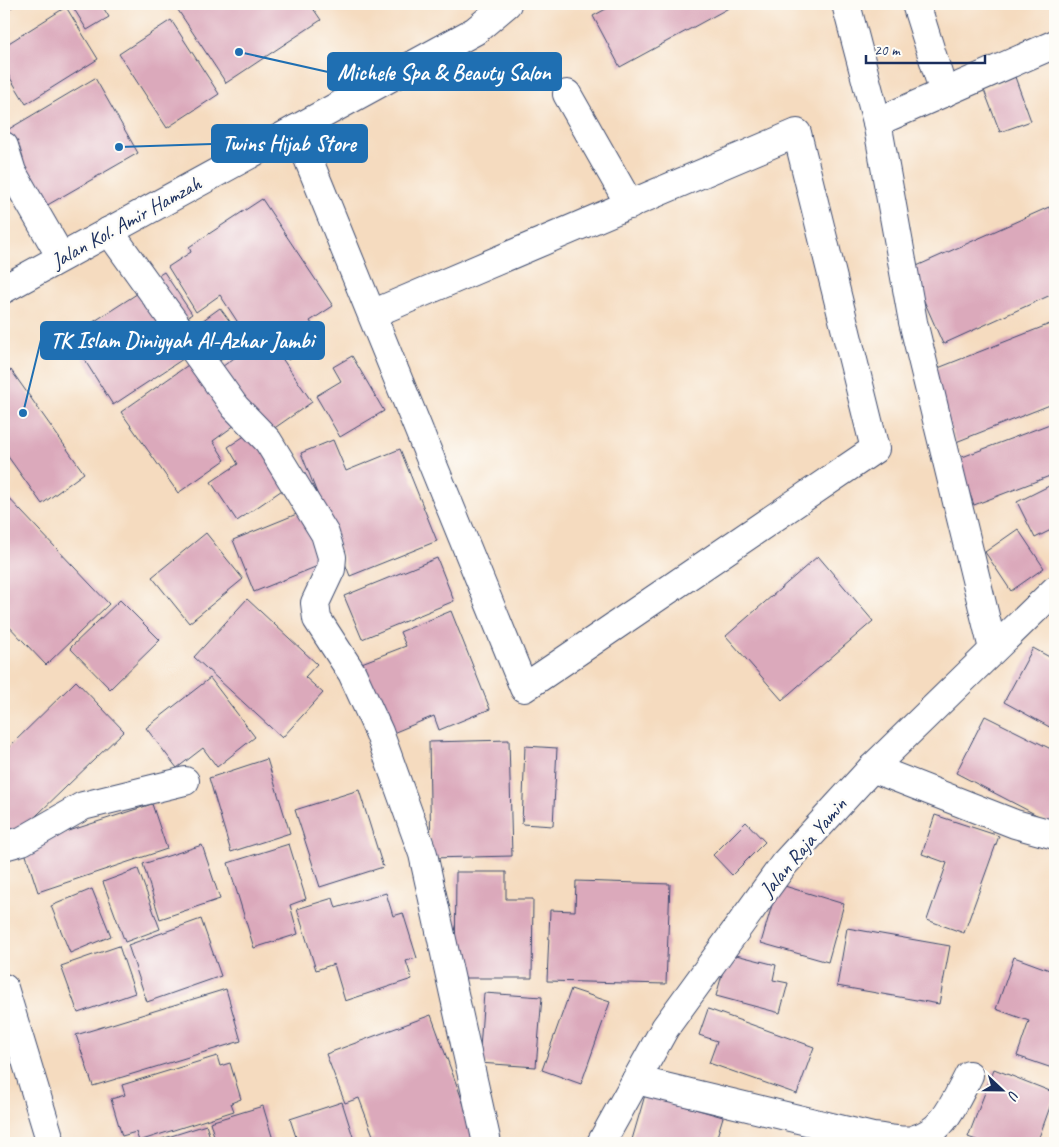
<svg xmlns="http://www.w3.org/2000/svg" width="1059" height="1147" font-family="Caveat,sans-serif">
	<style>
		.building { fill: #dba9bb }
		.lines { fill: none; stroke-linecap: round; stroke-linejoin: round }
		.minor-casing { stroke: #3c496d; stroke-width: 30 }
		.minor { stroke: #fff; stroke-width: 28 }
		.labels { text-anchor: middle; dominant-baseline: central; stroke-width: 5; stroke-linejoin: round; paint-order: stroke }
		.street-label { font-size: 21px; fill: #1b2f5e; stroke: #fdfcf7 }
		.leader { fill: none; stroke: #1f6fb2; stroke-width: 2 }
		.callout-dot { fill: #1f6fb2; stroke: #fdfcf7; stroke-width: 2 }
		.callout { fill: #1f6fb2; stroke: #1f6fb2; stroke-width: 2 }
		.callout-label { font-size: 22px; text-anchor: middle; font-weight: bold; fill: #fff }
	</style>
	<rect width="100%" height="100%" fill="#fdfcf7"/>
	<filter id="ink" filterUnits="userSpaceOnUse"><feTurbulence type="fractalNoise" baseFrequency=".02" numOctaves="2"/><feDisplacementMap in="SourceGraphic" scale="10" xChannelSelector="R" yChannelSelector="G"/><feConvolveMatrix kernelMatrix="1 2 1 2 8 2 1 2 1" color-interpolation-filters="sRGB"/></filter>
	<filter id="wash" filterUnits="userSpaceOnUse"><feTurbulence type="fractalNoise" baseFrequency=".0096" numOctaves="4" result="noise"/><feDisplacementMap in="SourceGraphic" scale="20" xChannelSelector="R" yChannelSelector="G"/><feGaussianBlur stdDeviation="1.12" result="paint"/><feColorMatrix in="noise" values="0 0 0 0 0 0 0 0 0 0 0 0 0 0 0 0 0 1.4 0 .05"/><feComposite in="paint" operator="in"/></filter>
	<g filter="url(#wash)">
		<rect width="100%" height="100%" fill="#f5dbbf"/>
		<g id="blocks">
			<g class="building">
				<path d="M4,4H17L4,12Z"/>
				<path d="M71,4H101L109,17L87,30Z"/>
				<path d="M174,4H310L321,20L226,83Z"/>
				<path d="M615,4H736L620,67L593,16Z"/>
				<path d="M66,7L98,59L26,104L4,68V46Z"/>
				<path d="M171,20L219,94L167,128L119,54Z"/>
				<path d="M1015,77L1031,121L1000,132L984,90Z"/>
				<path d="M95,78L138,153L44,207L4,138V132Z"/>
				<path d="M262,199L333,306L310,321L321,339L288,360L268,328L250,341L220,295L196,312L168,267L191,252L189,247Z"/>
				<path d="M1049,207L1055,221V293L943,344L910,269Z"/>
				<path d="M164,272L192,314L177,324L150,281Z"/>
				<path d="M143,290L186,357L113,405L70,337Z"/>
				<path d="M220,308L245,342L213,366L188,331Z"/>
				<path d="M1055,322V403L956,442L928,372Z"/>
				<path d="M266,335L312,402L266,434L219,369Z"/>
				<path d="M352,356L384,411L340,437L316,396L341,381L333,367Z"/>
				<path d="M191,363L235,425L213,441L225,460L178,493L121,412Z"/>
				<path d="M11,370L84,473L42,504L4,451V375Z"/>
				<path d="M1055,422V474L974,505L957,459Z"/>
				<path d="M255,429L291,484L237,521L211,482L238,464L228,447Z"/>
				<path d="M333,440L346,471L400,449L437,541L350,576L301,453Z"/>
				<path d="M1055,483V528L1035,538L1017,502Z"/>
				<path d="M4,493L109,604L46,665L4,621Z"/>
				<path d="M309,509L330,561L254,592L233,540Z"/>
				<path d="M1018,529L1044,568L1011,591L985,552Z"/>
				<path d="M206,533L243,579L189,623L152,577Z"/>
				<path d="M818,556L873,621L782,700L726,636Z"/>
				<path d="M437,558L454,601L362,639L344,596Z"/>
				<path d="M247,599L317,664L305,677L323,693L282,738L194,657Z"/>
				<path d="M120,600L160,640L110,689L70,648Z"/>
				<path d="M451,611L490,709L439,730L434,716L388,735L359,664L406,646L400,632Z"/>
				<path d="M1033,648L1055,660V730L1004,702Z"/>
				<path d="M210,678L255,737L217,767L203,748L177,768L146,728Z"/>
				<path d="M76,681L124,731L8,843L4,839V752Z"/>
				<path d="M985,716L1055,751V817L1052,823L956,773Z"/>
				<path d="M509,740L512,856L431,858L429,742Z"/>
				<path d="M525,746L557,748L553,826L522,824Z"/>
				<path d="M267,759L290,833L231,852L209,778Z"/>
				<path d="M359,790L383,867L320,887L295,810Z"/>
				<path d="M152,804L167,849L38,892L23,846Z"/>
				<path d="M935,815L999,836L964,933L927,920L947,863L922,854Z"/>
				<path d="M746,822L765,842L732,875L713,855Z"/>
				<path d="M289,844L306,899L290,905L298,934L254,948L228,863Z"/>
				<path d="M202,845L220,899L160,919L143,864Z"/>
				<path d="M138,869L160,929L125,942L103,882Z"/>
				<path d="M456,872H506V899H533L532,978H455Z"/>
				<path d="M576,881L670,884L666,984L547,981L550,910L575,911Z"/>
				<path d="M778,884L844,904L828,962L761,943Z"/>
				<path d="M92,889L111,936L70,953L51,906Z"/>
				<path d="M386,893L393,916L403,913L417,958L406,961L412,979L345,1001L334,964L316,970L297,909L333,898L336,908Z"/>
				<path d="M201,919L221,976L147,1002L128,945Z"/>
				<path d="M847,928L950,946L939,1004L837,986Z"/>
				<path d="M119,946L135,993L78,1013L61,966Z"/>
				<path d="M728,953L776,965L773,980L788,983L780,1013L716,996Z"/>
				<path d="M1014,957L1055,972V1069L1017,1056L1029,1021L996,1009Z"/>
				<path d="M226,989L241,1041L93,1086L76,1035Z"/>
				<path d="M571,989L610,1002L581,1084L542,1070Z"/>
				<path d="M484,993L542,997L536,1067L479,1063Z"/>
				<path d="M708,1009L814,1047L797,1094L709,1063L717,1041L699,1035Z"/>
				<path d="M431,1015L478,1143H360L374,1138L359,1098L345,1103L326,1054Z"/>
				<path d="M4,1045L9,1061L4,1062Z"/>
				<path d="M217,1056L220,1066L230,1063L241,1099L231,1103L234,1111L139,1141L136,1132L122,1136L111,1099L125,1095L122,1085Z"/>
				<path d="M994,1069L1055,1093L1037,1143H984L968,1137Z"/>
				<path d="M645,1095L723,1117L715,1143H631Z"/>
				<path d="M342,1102L355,1143H298L290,1119Z"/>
				<path d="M263,1106L274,1143H216L210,1122Z"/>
				<path d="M206,1125L212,1143H149Z"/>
			</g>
		</g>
	</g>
	<g filter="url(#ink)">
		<use href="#blocks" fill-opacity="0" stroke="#3c496d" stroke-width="1"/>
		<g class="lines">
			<g class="minor-casing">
				<g id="minor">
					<path d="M846,4L877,122L913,322L993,649"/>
					<path d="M916,4L944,93"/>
					<path d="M567,94L630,205"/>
					<path d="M877,122L1055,44"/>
					<path d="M296,129L524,688L875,449L797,133L372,314"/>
					<path d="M4,146L12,172L61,257"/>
					<path d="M109,231L235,407L268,441L325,534L332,557L331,569L315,603L317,619L352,673L379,732L423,854L487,1143"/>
					<path d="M4,289L475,31L507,4"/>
					<path d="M872,768L1015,824L1055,835"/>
					<path d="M4,846L22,841L83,806L185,781"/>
					<path d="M4,988L51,1143"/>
					<path d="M636,1080L873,1137C885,1138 901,1142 912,1140C944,1133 955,1101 969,1075"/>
					<path d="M601,1143L665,1028L784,864L872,768L1055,590"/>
				</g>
			</g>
			<use href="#minor" class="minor"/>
		</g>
	</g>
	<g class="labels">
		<g class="street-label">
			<text transform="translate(126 222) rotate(-29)">Jalan Kol. Amir Hamzah</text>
			<text transform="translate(803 847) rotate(-50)">Jalan Raja Yamin</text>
		</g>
	</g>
	<path class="leader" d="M239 52L328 72M119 147L212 144M23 413L41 340"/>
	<g class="callout-dot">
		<circle cx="239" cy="52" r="5"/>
		<circle cx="119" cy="147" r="5"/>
		<circle cx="23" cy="413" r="5"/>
	</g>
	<g class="callout">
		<rect x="328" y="53" width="233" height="37" rx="5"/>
		<rect x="212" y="125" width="155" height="37" rx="5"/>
		<rect x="41" y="322" width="283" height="37" rx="5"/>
	</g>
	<g class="callout-label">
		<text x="444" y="80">Michele Spa &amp; Beauty Salon</text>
		<text x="289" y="151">Twins Hijab Store</text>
		<text x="182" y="348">TK Islam Diniyyah Al-Azhar Jambi</text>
	</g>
	<rect width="1059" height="1147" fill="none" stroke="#fdfcf7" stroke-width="20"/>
	<g transform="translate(1002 1090) rotate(112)" stroke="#fdfcf7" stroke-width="4" paint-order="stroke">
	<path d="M0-4L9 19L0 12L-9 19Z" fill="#1b2f5e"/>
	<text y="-8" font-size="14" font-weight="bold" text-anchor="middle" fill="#1b2f5e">U</text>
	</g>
	<path d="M866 55v8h119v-8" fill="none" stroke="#1b2f5e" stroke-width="2.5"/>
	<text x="874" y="55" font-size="15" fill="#1b2f5e" stroke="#fdfcf7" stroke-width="4" paint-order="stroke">20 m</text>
</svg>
